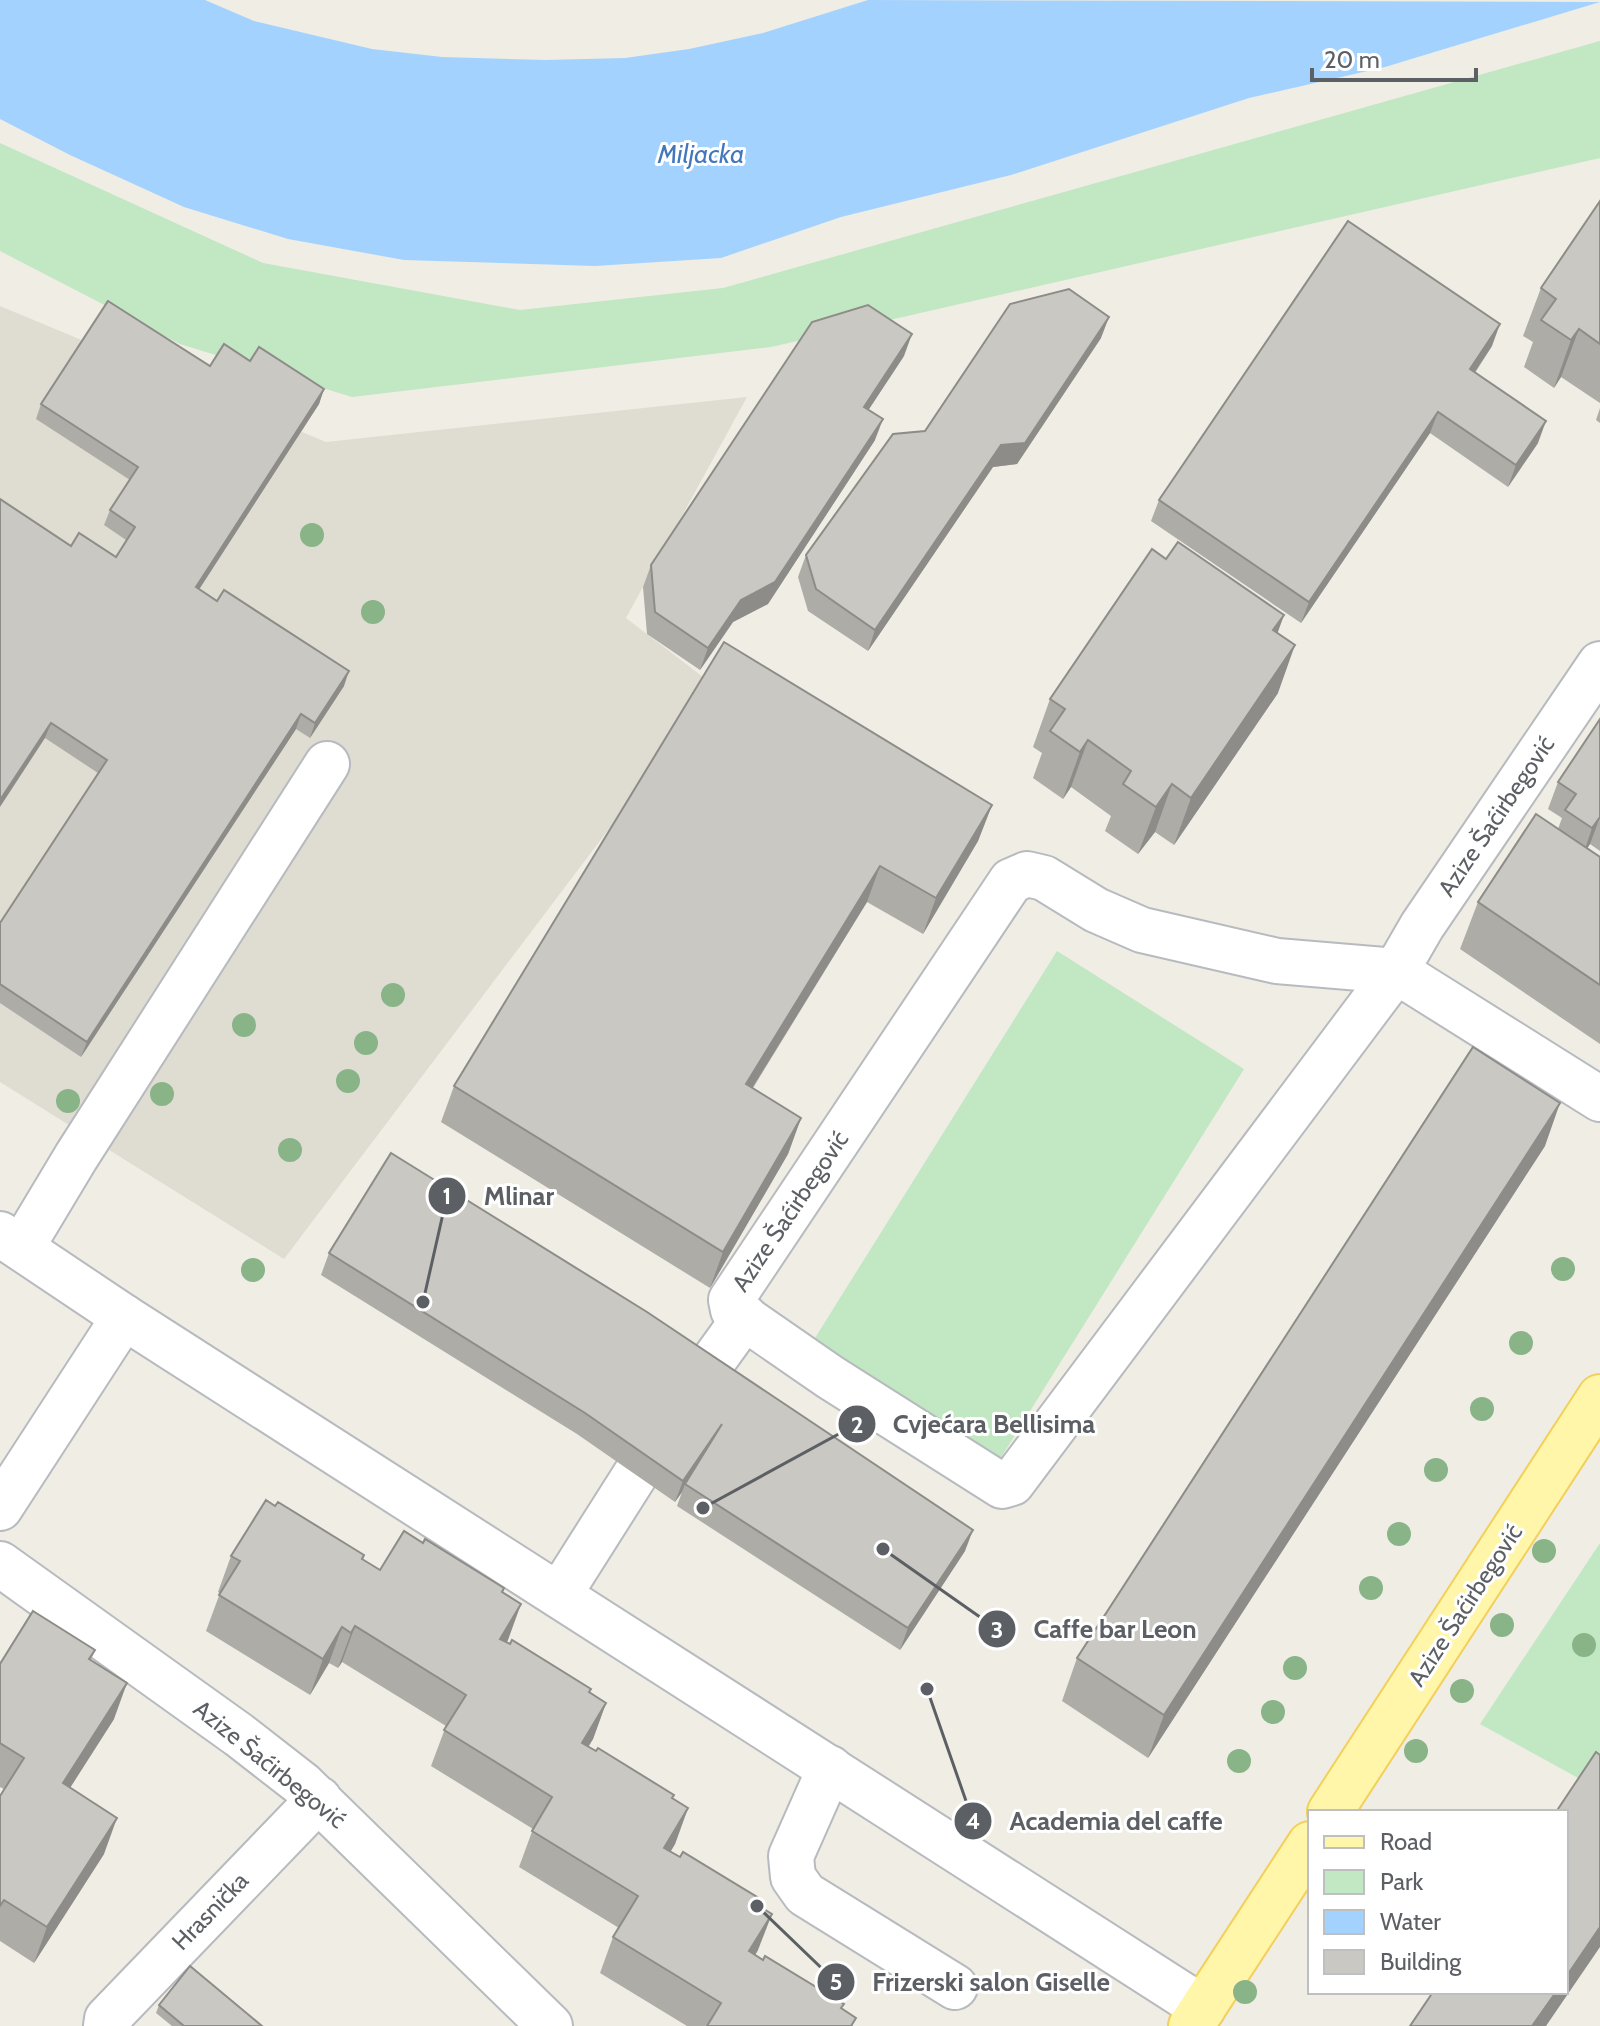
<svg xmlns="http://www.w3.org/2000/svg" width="1600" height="2026" font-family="Cabin,sans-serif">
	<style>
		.education { fill: #dfdcd2 }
		.green { fill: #c1e7c3 }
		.water { fill: #a4d2ff }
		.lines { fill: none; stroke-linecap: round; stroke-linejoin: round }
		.minor-casing { stroke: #b7babe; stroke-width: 48 }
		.major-casing { stroke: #f3d05a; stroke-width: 48 }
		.minor { stroke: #fff; stroke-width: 44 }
		.major { stroke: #fff6a9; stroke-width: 44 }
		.tree { fill: #88b488 }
		.wall { fill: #aeaca7 }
		.shaded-wall { fill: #8d8c88 }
		.building { fill: #cac8c2; stroke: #8d8c88; stroke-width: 2 }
		.labels { text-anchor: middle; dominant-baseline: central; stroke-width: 6; stroke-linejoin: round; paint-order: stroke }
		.street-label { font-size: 24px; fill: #5c6065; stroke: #fff }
		.water-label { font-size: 26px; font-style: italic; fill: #4277bc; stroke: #fff }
		.leader { fill: none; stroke: #5c6065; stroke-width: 3 }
		.callout-dot { fill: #5c6065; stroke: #fff; stroke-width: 3 }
		.mark-label { font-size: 24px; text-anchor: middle; font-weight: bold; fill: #fff }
		.callout-label { font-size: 26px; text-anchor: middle; font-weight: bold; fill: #5c6065; stroke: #fff; stroke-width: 6; stroke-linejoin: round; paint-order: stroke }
	</style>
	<rect width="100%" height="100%" fill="#efede4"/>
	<path class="education" d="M0,306L326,442L747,397L626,618L716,687L284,1259L0,1082Z"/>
	<g class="green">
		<path d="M1600,41V158L771,347L352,397L180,344L0,251V143L263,263L520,310L723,288Z"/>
		<path d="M1057,951L1244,1069L995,1467L805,1354Z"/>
		<path d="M1600,1543V1790L1480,1724Z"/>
	</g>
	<path class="water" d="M0,0H205L254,21L372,49L442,57L545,60L625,58L689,49L763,33L868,0L1600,2L1385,67L1249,98L1011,175L841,217L721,258L595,266L404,260L288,239L184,207L70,155L0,119Z"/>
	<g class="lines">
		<g class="minor-casing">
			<g id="minor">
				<path d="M1600,664L1422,926L1396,971L1012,1483L1002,1486L830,1377L733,1310L731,1300L1011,881L1027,874L1044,878L1096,910L1142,930L1277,961L1396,971L1600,1099"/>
				<path d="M0,1234L124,1317L1203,2008"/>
				<path d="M22,1247L76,1157L327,764"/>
				<path d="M701,1378L745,1317"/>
				<path d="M0,1508L124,1317"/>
				<path d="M0,1564L239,1735L302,1784L550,2026"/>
				<path d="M559,1595L635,1475"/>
				<path d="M830,1768L791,1856L793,1877L805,1894L955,1987"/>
				<path d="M106,2026L107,2019L319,1799"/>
			</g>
		</g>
		<g class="major-casing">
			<g id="major">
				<path d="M1330,1812L1600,1397"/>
				<path d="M1191,2026L1310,1844"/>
			</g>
		</g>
		<use href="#minor" class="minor"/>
		<use href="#major" class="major"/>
	</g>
	<g class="tree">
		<circle cx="312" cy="535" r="12"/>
		<circle cx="373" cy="612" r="12"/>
		<circle cx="393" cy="995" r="12"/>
		<circle cx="244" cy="1025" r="12"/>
		<circle cx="366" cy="1043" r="12"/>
		<circle cx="348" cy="1081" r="12"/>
		<circle cx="162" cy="1094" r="12"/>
		<circle cx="68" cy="1101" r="12"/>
		<circle cx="290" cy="1150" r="12"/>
		<circle cx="1563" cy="1269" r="12"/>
		<circle cx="253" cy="1270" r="12"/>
		<circle cx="1521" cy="1343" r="12"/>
		<circle cx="1482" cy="1409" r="12"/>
		<circle cx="1436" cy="1470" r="12"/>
		<circle cx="1399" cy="1534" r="12"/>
		<circle cx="1544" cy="1551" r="12"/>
		<circle cx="1371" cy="1588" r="12"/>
		<circle cx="1502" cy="1625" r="12"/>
		<circle cx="1584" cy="1645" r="12"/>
		<circle cx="1295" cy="1668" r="12"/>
		<circle cx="1462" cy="1691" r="12"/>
		<circle cx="1273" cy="1712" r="12"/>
		<circle cx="1416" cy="1751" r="12"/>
		<circle cx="1239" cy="1761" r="12"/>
		<circle cx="1245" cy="1992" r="12"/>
	</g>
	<g class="wall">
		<path d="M1600,201V403L1561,377L1554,388L1524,367L1533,342L1523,336L1541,288Z"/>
		<path d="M1101,338L1017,464L993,467L868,651L808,611L798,577L806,555L925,431Z"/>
		<path d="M1492,346L1475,373L1538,443L1508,487L1430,433L1301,623L1151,521L1159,500Z"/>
		<path d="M904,356L868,410L875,440L768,604L733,622L700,670L647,634L643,587L651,565Z"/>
		<path d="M250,361L324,389L319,404L199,589L344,686L310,738L296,729L81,1057L0,1003V923L98,773L45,738L71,546L116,557L126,540L104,525L110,510L130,480L36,419L41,404L210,366Z"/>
		<path d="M1600,408V423L1596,420Z"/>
		<path d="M1166,559L1284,615L1277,633L1278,693L1174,845L1155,832L1138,854L1105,831L1111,816L1071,787L1063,799L1033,778L1042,753L1033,747L1050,699Z"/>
		<path d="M1600,719V851L1590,844L1587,848L1600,857V1044L1460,949L1478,902L1558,829L1562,818L1548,809L1558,782Z"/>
		<path d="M992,805L978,841L923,934L867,902L753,1088L801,1118L788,1154L710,1288L441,1122L454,1086Z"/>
		<path d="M1545,1146L1148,1758L1062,1701L1077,1658Z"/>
		<path d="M329,1253L965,1551L900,1650L677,1506L682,1492L675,1502L577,1434L321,1275Z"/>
		<path d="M275,1506L380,1570L423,1543L504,1588L503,1592L508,1640L507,1642L606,1703L593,1739L588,1747L688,1808L675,1844L671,1851L755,1903L758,1950L755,1955L842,2008L853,2026H687L600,1973L613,1937L619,1928L519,1867L533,1829L431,1766L446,1726L342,1662L338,1668L329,1663L310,1695L206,1631L220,1593L218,1592L231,1556Z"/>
		<path d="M95,1650L91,1660L114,1719L70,1788L104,1854L34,1963L0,1941V1796L4,1789L0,1787V1664Z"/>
		<path d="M159,2005L262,2026H172L156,2013Z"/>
	</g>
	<g class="shaded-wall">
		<path d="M1109,317L1101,338L1017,464L993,467L868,651L875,630L1001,445Z"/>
		<path d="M1500,324L1492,346L1462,391L1470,369Z"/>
		<path d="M1579,329L1561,377L1554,388L1571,340Z"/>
		<path d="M912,334L904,356L856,429L864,407Z"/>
		<path d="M324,389L319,404L191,602L196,587Z"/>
		<path d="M1438,412L1430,433L1301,623L1309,602Z"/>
		<path d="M883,419L875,440L768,604L733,622L700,670L708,648L741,600Z"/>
		<path d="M1546,421L1538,443L1508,487L1516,465Z"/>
		<path d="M1284,615L1267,662L1273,630Z"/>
		<path d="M1295,645L1278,693L1174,845L1191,798Z"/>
		<path d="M349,671L344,686L310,738L315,723Z"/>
		<path d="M301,714L296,729L81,1057L87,1042Z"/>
		<path d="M51,723L45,738L0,807V800Z"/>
		<path d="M1088,740L1071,787L1063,799L1080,752Z"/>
		<path d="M1172,784L1155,832L1138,854L1156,807Z"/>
		<path d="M992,805L978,841L923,934L936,898Z"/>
		<path d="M1600,817L1590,844L1583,855L1592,828Z"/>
		<path d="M880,866L867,902L733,1119L746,1084Z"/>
		<path d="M1560,1103L1545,1146L1148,1758L1164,1715Z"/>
		<path d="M801,1118L788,1154L710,1288L723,1252Z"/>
		<path d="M722,1424L685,1484L682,1492L675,1502L683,1481Z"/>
		<path d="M973,1530L965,1551L900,1650L908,1628Z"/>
		<path d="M521,1604L508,1640L487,1674L500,1639Z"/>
		<path d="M355,1626L342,1662L338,1668L351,1633Z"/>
		<path d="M342,1627L329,1663L310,1695L323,1659Z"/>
		<path d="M127,1683L114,1719L50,1819L63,1783Z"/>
		<path d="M606,1703L593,1739L569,1778L582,1743Z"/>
		<path d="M688,1808L675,1844L651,1883L664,1848Z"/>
		<path d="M117,1818L104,1854L34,1963L47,1927Z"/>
		<path d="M772,1914L758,1950L736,1987L749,1951Z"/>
		<path d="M1600,1927V1947L1546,2026H1532L1556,1992H1566V1977Z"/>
	</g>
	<g class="building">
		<path d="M1600,201V344L1579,329L1571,340L1541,320L1556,299L1541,288Z"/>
		<path d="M1348,221L1500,324L1470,369L1546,421L1516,465L1438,412L1309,602L1159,500Z"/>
		<path d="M1069,289L1109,317L1025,443L1001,445L875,630L816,589L806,555L893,434L925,431L1010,304Z"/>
		<path d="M108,301L210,366L224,344L250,361L259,347L324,389L196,587L217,601L224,590L349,671L315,723L301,714L87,1042L0,984V923L107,760L51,723L0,800V499L71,546L79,533L116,557L135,527L110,510L138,467L41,404Z"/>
		<path d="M868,305L912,334L864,407L883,419L775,582L741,600L708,648L655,612L651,565L812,322Z"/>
		<path d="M1178,542L1284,615L1273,630L1295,645L1191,798L1172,784L1156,807L1123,784L1131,771L1088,740L1080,752L1050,731L1065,709L1050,699L1152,549L1166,559Z"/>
		<path d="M724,642L992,805L936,898L880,866L746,1084L801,1118L723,1252L454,1086Z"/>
		<path d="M1600,719V817L1592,828L1565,810L1576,794L1558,782Z"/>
		<path d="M1536,814L1600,857V985L1478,902Z"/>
		<path d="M1473,1047L1560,1103L1164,1715L1077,1658Z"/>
		<path d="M391,1153L647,1312L973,1530L908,1628L685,1484L722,1424L683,1481L585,1413L329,1253Z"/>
		<path d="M266,1500L275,1506L278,1502L364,1555L362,1559L380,1570L404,1531L423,1543L425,1539L504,1588L502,1592L521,1604L500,1639L510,1644L512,1640L591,1689L589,1692L606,1703L582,1743L596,1751L598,1748L674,1795L672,1798L688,1808L664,1848L680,1857L683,1852L757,1897L754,1903L772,1914L749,1951L763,1960L765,1956L844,2004L841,2008L856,2018L851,2026H707L721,2003L613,1937L638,1896L532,1831L552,1797L444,1730L466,1695L355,1626L351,1633L342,1627L323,1659L219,1595L240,1561L231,1556Z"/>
		<path d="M33,1611L95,1650L89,1659L127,1683L63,1783L117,1818L47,1927L4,1900L0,1906V1796L24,1758L0,1743V1664Z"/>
		<path d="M1596,1752L1600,1755V1927L1566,1977V1812H1556Z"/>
		<path d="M190,1966L262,2026H184L159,2005Z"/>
		<path d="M1433,1992H1556L1532,2026H1410Z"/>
	</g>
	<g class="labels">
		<g class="street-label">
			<text transform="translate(1496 816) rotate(-56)">Azize Šaćirbegović</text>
			<text transform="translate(790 1211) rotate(-56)">Azize Šaćirbegović</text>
			<text transform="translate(1465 1605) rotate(-57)">Azize Šaćirbegović</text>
			<text transform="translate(270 1764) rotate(39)">Azize Šaćirbegović</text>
			<text transform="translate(210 1911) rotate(-46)">Hrasnička</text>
		</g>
		<g class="water-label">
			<text x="701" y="154">Miljacka</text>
		</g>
	</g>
	<path class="leader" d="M423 1302L447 1196M703 1508L857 1424M883 1549L997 1629M927 1689L973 1821M757 1906L836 1982"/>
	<g class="callout-dot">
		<circle cx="423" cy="1302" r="8"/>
		<circle cx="703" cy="1508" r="8"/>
		<circle cx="883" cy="1549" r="8"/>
		<circle cx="927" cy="1689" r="8"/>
		<circle cx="757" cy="1906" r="8"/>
		<circle cx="447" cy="1196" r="20"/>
		<circle cx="857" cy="1424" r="20"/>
		<circle cx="997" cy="1629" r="20"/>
		<circle cx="973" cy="1821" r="20"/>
		<circle cx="836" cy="1982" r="20"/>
	</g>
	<g class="mark-label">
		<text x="447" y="1204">1</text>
		<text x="857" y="1433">2</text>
		<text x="997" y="1638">3</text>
		<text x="973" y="1829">4</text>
		<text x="836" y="1990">5</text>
	</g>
	<g class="callout-label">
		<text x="519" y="1205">Mlinar</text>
		<text x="994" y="1433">Cvjećara Bellisima</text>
		<text x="1115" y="1638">Caffe bar Leon</text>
		<text x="1116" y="1830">Academia del caffe</text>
		<text x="991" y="1991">Frizerski salon Giselle</text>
	</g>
	<rect x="1308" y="1810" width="260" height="184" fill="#ffffff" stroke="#bebfc1" stroke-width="2"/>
	<rect x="1324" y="1836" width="40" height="12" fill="#fff6a9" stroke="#bebfc1" stroke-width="2"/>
	<text x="1380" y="1850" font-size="24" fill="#5c6065">Road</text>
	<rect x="1324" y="1870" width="40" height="24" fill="#c1e7c3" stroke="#bebfc1" stroke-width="2"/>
	<text x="1380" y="1890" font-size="24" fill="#5c6065">Park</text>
	<rect x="1324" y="1910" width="40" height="24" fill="#a4d2ff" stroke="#bebfc1" stroke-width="2"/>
	<text x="1380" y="1930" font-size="24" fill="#5c6065">Water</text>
	<rect x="1324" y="1950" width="40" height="24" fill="#cac8c2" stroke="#bebfc1" stroke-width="2"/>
	<text x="1380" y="1970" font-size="24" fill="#5c6065">Building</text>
	<path d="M1312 68v12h164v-12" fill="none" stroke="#5c6065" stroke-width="4"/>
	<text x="1324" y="68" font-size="24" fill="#5c6065" stroke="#ffffff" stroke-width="6" paint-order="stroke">20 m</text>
</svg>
